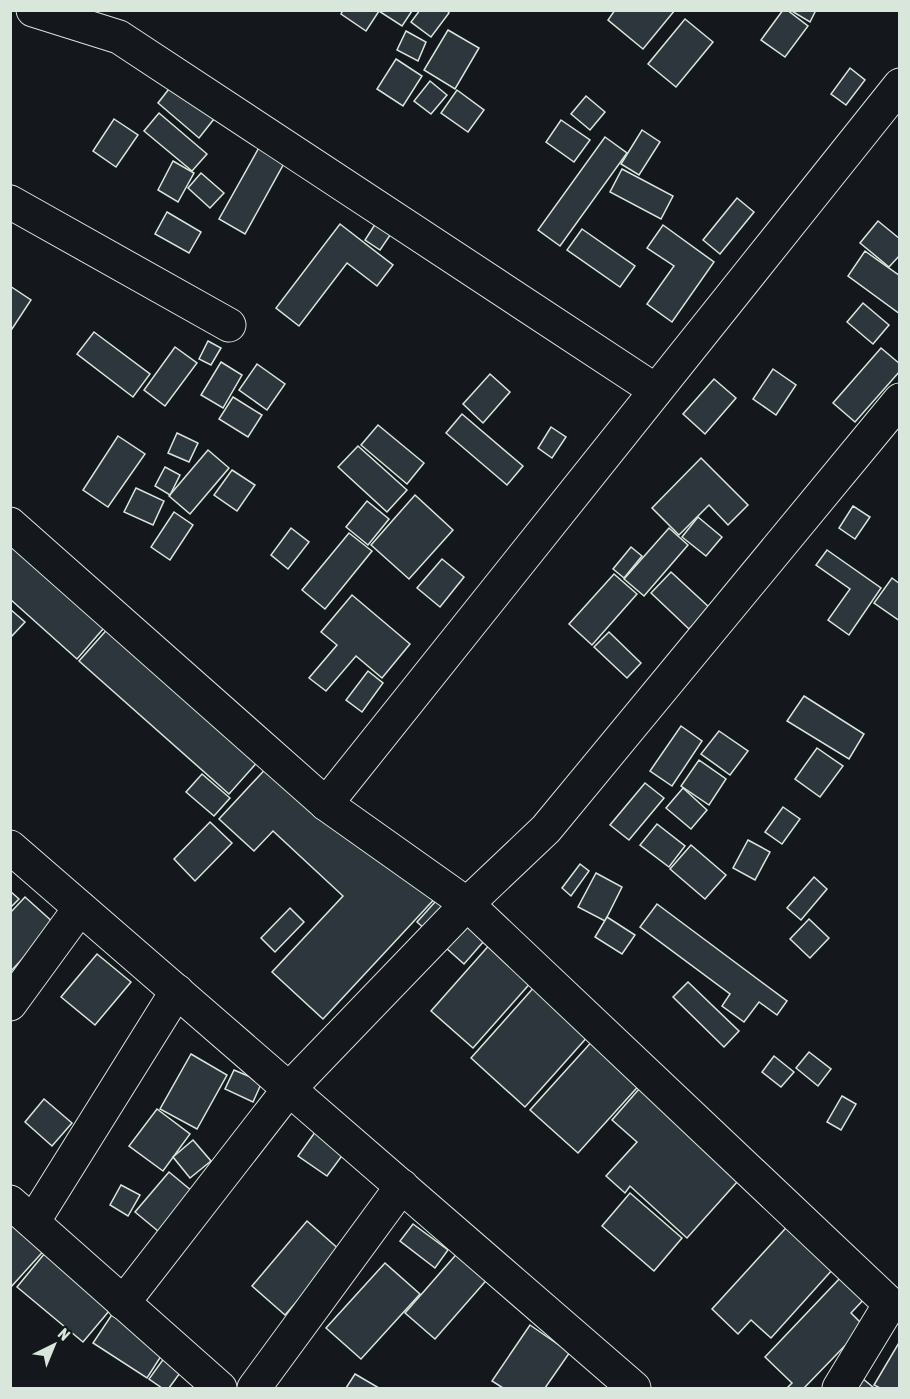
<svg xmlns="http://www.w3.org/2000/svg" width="910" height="1399" font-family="'Asap Condensed',sans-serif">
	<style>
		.building { fill: #2c363c; stroke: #d8e6dc; stroke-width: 1.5 }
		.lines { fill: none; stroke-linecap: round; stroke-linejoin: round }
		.minor-casing { stroke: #d8e6dc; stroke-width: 35 }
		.minor { stroke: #14181c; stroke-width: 33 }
	</style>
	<rect width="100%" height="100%" fill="#14181c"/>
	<g class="building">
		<path d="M343,10H412V11L402,26L379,11L366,31L341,14Z"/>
		<path d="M420,10H447L449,13L431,37L411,22Z"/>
		<path d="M615,10H675L643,49L608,20Z"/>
		<path d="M783,10H787L808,26L785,57L761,40Z"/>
		<path d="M790,10H816L810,22Z"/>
		<path d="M685,19L713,42L676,87L648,64Z"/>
		<path d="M448,30L479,48L455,89L424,70Z"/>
		<path d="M406,31L426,42L418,61L397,50Z"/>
		<path d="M396,59L422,76L403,106L377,89Z"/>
		<path d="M850,68L865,80L846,105L831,94Z"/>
		<path d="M430,81L447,95L431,114L414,101Z"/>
		<path d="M172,85L214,119L199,138L158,103Z"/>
		<path d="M457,90L484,110L468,132L441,113Z"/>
		<path d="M586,96L605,112L590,130L571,114Z"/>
		<path d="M159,113L207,154L192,171L144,131Z"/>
		<path d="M114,119L138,135L116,167L93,151Z"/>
		<path d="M561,120L590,140L574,162L546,142Z"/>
		<path d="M642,130L660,142L639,175L621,164Z"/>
		<path d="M605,137L627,153L560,246L538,230Z"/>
		<path d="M261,144L287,158L245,234L219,219Z"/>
		<path d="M173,161L194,173L178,202L158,190Z"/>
		<path d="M622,169L673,196L661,219L610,192Z"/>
		<path d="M201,173L224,193L210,208L188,188Z"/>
		<path d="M737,198L754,212L720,254L703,240Z"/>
		<path d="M167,212L201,232L189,253L155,234Z"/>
		<path d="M381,215L397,225L380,250L365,240Z"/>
		<path d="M878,221L900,239V255L889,267L860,243Z"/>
		<path d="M340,224L393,265L377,286L347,263L299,326L276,308Z"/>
		<path d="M663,225L714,262L672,322L647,304L674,266L647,248Z"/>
		<path d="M582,229L635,266L620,287L567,250Z"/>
		<path d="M865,251L900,276V314L848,276Z"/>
		<path d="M10,286L31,300L10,332Z"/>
		<path d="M863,303L889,325L873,344L847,322Z"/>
		<path d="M94,332L150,374L133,397L77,354Z"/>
		<path d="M208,341L221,348L211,365L199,359Z"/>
		<path d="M175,347L197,363L165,406L144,390Z"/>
		<path d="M881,348L900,364V371L855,422L833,403Z"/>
		<path d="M221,362L242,375L223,408L201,395Z"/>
		<path d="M257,364L285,384L267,410L239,390Z"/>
		<path d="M773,369L796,385L776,415L753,399Z"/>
		<path d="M490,374L510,392L483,423L463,404Z"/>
		<path d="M714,379L736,398L705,434L683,414Z"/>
		<path d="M233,397L262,415L248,437L219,419Z"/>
		<path d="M462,414L523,466L507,485L446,433Z"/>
		<path d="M378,425L424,463L407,484L361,445Z"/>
		<path d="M551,427L566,437L552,458L538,448Z"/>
		<path d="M177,433L198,443L189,462L168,453Z"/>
		<path d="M118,436L145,454L108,507L83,490Z"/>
		<path d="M358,446L407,490L387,512L338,467Z"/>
		<path d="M208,450L229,468L190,514L169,496Z"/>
		<path d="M701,458L748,505L728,525L709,505L679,535L652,508Z"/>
		<path d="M165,467L180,475L170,495L155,486Z"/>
		<path d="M232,470L255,485L237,511L214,495Z"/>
		<path d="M136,488L164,501L153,525L124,512Z"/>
		<path d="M415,495L453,530L409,579L371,545Z"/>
		<path d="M367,501L389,519L368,545L346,527Z"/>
		<path d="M853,506L870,517L855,539L839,528Z"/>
		<path d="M174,512L193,525L170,560L151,547Z"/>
		<path d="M698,517L722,537L706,556L682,537Z"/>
		<path d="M10,520L116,614L77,659L10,599Z"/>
		<path d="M291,528L309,542L288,569L271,555Z"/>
		<path d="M669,528L688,545L644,596L624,579Z"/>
		<path d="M349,533L372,551L325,609L302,590Z"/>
		<path d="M631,547L642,556L624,578L613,569Z"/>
		<path d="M827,550L881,588L849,635L828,620L850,589L816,565Z"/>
		<path d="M442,559L464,577L440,607L417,588Z"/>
		<path d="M671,572L710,608L689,629L651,593Z"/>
		<path d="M614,574L637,594L592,645L569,624Z"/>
		<path d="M892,578L900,584V621L874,603Z"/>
		<path d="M352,595L410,644L382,678L356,656L326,691L309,678L337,645L321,632Z"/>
		<path d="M10,609L25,622L10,638Z"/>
		<path d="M119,616L269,749L229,794L79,661Z"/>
		<path d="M609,632L641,663L627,678L594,647Z"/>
		<path d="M368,671L383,683L362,712L346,700Z"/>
		<path d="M804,696L864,734L849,759L787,721Z"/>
		<path d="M681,726L702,741L672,786L650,771Z"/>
		<path d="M719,731L748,751L730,775L701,754Z"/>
		<path d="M285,748L440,893L323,1019L272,972L343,896L273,831L254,851L219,819Z"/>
		<path d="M817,748L843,766L820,797L795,779Z"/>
		<path d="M699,760L726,779L709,805L681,786Z"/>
		<path d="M202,774L230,798L214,816L186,792Z"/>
		<path d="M645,783L664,798L629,840L610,825Z"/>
		<path d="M683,788L707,810L691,829L666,808Z"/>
		<path d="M783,807L800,819L782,844L765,832Z"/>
		<path d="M210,822L232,843L195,881L174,859Z"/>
		<path d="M657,824L685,846L669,867L640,845Z"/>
		<path d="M748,840L770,852L755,880L733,868Z"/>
		<path d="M691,845L726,875L705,899L670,869Z"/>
		<path d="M580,864L589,871L571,896L562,888Z"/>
		<path d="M596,873L622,887L605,921L578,907Z"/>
		<path d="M814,877L827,889L801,920L787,908Z"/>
		<path d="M10,891L19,899L10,908Z"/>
		<path d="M444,892L491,933L464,964L417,922Z"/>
		<path d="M25,897L55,924L10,972V913Z"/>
		<path d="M657,904L787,1001L777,1015L759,1002L744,1022L722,1006L730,994L640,927Z"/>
		<path d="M290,908L304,922L275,952L261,938Z"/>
		<path d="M607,917L635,935L622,954L595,937Z"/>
		<path d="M809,919L829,938L810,958L790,939Z"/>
		<path d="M499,934L541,971L473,1048L431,1011Z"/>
		<path d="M97,954L131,982L95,1025L61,997Z"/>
		<path d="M544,976L598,1025L525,1107L471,1058Z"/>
		<path d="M688,982L739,1031L724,1047L673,997Z"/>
		<path d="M605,1027L653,1070L578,1153L530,1110Z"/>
		<path d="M809,1052L831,1069L818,1086L796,1068Z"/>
		<path d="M191,1054L227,1075L197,1129L160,1109Z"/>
		<path d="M774,1056L794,1072L781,1087L762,1072Z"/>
		<path d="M234,1070L262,1082L253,1102L225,1089Z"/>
		<path d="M653,1073L754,1163L687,1238L630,1186L625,1193L606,1176L637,1142L612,1120Z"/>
		<path d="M842,1096L856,1104L841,1130L827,1122Z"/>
		<path d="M44,1099L72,1123L52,1146L25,1122Z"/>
		<path d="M157,1109L190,1134L163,1171L129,1146Z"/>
		<path d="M318,1128L347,1149L327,1176L298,1156Z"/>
		<path d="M193,1140L211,1161L190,1178L173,1157Z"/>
		<path d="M169,1172L192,1191L158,1231L135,1212Z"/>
		<path d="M121,1185L140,1195L128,1216L110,1205Z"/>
		<path d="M630,1193L682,1238L654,1271L602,1226Z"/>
		<path d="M805,1207L851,1249L771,1338L751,1320L738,1334L712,1309Z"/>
		<path d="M19,1218L49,1245L10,1288V1227Z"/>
		<path d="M307,1221L341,1251L285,1315L252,1286Z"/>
		<path d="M413,1224L448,1250L435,1268L400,1241Z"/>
		<path d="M468,1241L498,1267L435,1339L405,1313Z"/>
		<path d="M54,1242L120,1298L83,1342L17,1287Z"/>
		<path d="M861,1256L884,1278L851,1313L864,1326L804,1388H787L792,1383L765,1357Z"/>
		<path d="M385,1263L420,1294L361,1359L326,1328Z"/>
		<path d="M119,1304L172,1339L147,1378L93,1343Z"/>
		<path d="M530,1325L559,1345L568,1332L579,1339L545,1388H503L492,1381Z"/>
		<path d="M900,1341V1388H880L874,1385Z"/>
		<path d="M170,1350L188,1362L169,1388H162L149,1379Z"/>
		<path d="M355,1374L379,1388H346Z"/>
		<path d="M862,1378L874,1388H852Z"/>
	</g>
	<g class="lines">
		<g class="minor-casing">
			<g id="minor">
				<path d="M33,10L119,37L655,390"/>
				<path d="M10,202L229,325"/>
				<path d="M10,524L326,804L467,904L890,1304L839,1388"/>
				<path d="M326,804L900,85"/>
				<path d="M10,847L634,1388"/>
				<path d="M10,1004L80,908"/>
				<path d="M10,1202L220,1388"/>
				<path d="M33,1222L177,991"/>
				<path d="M123,1303L289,1089L467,904L546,829L900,400"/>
				<path d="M254,1388L402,1186"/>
			</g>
		</g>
		<use href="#minor" class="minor"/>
	</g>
	<rect width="910" height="1399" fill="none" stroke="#d8e6dc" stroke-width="24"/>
	<g transform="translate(54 1345) rotate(43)" stroke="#14181c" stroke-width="4.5" paint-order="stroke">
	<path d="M0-4.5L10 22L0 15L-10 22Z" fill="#d8e6dc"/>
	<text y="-9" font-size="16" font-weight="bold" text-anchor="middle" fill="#d8e6dc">N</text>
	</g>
</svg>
